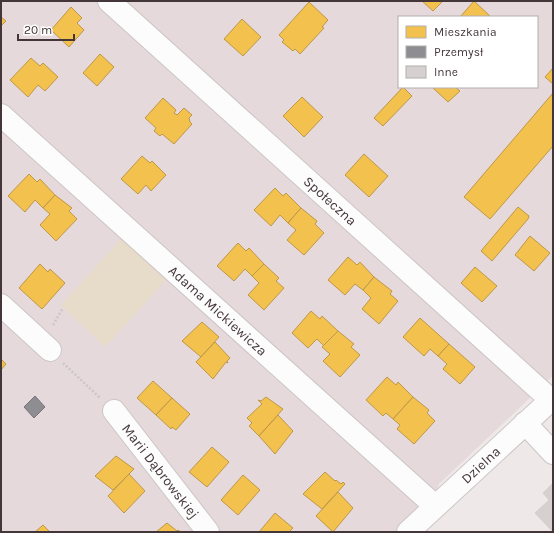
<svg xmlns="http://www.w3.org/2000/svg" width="554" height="533" font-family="Karla,sans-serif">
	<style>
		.residential { fill: #e5d9db; fill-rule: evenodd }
		.green { fill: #e7dbc9 }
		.homes { fill: #f2c14e; stroke: #be9747 }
		.industry { fill: #8d8d92; stroke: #777377 }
		.building { fill: #d7d0d1; stroke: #d6cecf }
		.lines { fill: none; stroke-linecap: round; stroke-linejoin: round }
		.minor-casing { stroke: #ccc5c6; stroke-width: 24 }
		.path { stroke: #ccc6c8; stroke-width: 2.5; stroke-dasharray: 2 2; stroke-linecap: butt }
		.minor { stroke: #fcfcfc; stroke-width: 22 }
		.labels { text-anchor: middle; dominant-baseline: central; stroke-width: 4; stroke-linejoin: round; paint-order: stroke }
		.street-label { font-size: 14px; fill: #433538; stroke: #fff }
	</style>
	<rect width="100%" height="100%" fill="#eee8e8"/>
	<path class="residential" d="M1,1H553V376L439,484L423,532H1ZM399,17H537V87H399Z"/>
	<path class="green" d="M122,238L166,280L105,347L61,305Z"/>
	<g class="homes">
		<path d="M422,1H443L433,11Z"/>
		<path d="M474,1L491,17H460Z"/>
		<path d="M309,2L328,20L322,27L324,28L300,54L295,49L293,51L282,42L284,40L279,35Z"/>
		<path d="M71,7L82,18L77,23L84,30L69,47L51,30Z"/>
		<path d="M1,17L6,21L2,25L1,24Z"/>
		<path d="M242,19L261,37L243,56L224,39Z"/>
		<path d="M100,54L114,67L97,86L83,73Z"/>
		<path d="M31,58L40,66L43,63L58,77L45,91L38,85L28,97L10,80Z"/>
		<path d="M553,68V84L545,77Z"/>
		<path d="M403,87L412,96L383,126L374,118Z"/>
		<path d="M432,87H455L460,91L448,102Z"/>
		<path d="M553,93V146L490,219L464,197Z"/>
		<path d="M302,97L323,117L304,137L283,116Z"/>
		<path d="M163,98L176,110L174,113L177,115L184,108L192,115L189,118L190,122L192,124L174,144L162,134L160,136L154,131L156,128L145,118Z"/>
		<path d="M364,154L388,176L369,197L345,175Z"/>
		<path d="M142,156L150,163L152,161L166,175L151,191L146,185L138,194L121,179Z"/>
		<path d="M29,174L37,182L40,179L55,195L43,208L35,200L25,212L8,196Z"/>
		<path d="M275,188L283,196L286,193L301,208L288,223L280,215L271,226L254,210Z"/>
		<path d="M55,195L72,208L69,211L77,219L56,241L40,225L50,214L43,208Z"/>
		<path d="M518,207L529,216L528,219L492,261L481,251Z"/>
		<path d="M301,208L317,221L315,224L324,233L304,255L287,240L296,230L288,223Z"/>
		<path d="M530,236L550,253L534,271L515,255Z"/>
		<path d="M238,243L246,251L249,248L264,264L252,276L245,269L234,281L217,266Z"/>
		<path d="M348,257L357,265L360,262L374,277L363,290L355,284L345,295L328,280Z"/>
		<path d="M40,264L48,272L50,269L65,283L42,309L19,288Z"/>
		<path d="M264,264L279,278L276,281L284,288L264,310L248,295L259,283L252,276Z"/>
		<path d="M475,267L497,286L482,302L461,283Z"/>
		<path d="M374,277L392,291L390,294L398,301L379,324L362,309L371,298L363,290Z"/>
		<path d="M311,311L320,319L322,316L338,331L324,346L317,339L308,348L292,333Z"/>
		<path d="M420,318L449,344L438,356L430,349L424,356L403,337Z"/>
		<path d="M202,322L219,337L201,357L182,341Z"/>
		<path d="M338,331L354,344L351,347L360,355L340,377L323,361L330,354L322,347Z"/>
		<path d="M215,342L230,358L227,361L228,363L226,362L213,379L196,362Z"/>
		<path d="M449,344L475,367L460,384L443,369L447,364L438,356Z"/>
		<path d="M1,359L6,364L1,370Z"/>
		<path d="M387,377L396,385L398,382L413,397L393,419L386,413L383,416L366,400Z"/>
		<path d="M153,381L172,398L156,415L137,398Z"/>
		<path d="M266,397L283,409L259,436L249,426L252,423L247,418L262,404L258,400L261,401Z"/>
		<path d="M413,397L429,410L427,413L435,421L414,444L397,429L400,425L393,419Z"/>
		<path d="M172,398L190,414L176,430L172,427L171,429L156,415Z"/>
		<path d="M278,415L293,431L275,454L259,436Z"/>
		<path d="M212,447L229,462L207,487L189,472Z"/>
		<path d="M116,456L134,469L113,490L95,476Z"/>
		<path d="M325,472L335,481L336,480L341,484L343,482L345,484L322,509L303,494Z"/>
		<path d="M129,474L145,491L124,513L108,496Z"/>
		<path d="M243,475L260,490L238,515L221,500Z"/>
		<path d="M338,492L353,508L333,532L316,516Z"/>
		<path d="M275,513L293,528L289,532H259Z"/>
		<path d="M167,523L177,531L178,530L181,532H156Z"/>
		<path d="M43,525L50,532H35Z"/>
	</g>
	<path class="industry" d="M35,396L45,407L34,418L24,407Z"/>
	<path class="building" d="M553,483V532L535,513L549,500L543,493Z"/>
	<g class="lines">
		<g class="minor-casing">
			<g id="minor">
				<path id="s1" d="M109,1L551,400"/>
				<path id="s2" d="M1,115L435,506"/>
				<path d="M1,305L50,350"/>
				<path id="s3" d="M114,411L208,532"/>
				<path d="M525,423L553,453"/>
				<path id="s4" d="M408,532L553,398"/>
			</g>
		</g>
		<g class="path">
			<path d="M53,325L63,308"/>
			<path d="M63,363L100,398"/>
		</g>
		<use href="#minor" class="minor"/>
	</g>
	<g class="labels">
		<g class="street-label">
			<text stroke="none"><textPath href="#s1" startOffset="298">Społeczna</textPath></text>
			<text stroke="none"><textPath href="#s2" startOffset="292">Adama Mickiewicza</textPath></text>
			<text stroke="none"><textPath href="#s4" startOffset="99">Dzielna</textPath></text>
			<text stroke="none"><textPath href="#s3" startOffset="76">Marii Dąbrowskiej</textPath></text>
		</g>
	</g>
	<rect width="554" height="533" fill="none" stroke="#433538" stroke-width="4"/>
	<rect x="398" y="16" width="140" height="72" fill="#ffffff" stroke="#b4aeaf"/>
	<rect x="406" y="26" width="20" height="12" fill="#f2c14e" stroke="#b4aeaf"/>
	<text x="434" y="36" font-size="12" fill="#433538">Mieszkania</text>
	<rect x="406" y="46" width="20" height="12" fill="#8d8d92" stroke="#b4aeaf"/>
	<text x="434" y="56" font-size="12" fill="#433538">Przemysł</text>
	<rect x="406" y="66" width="20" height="12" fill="#d7d0d1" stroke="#b4aeaf"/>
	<text x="434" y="76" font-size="12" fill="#433538">Inne</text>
	<path d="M18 34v6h56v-6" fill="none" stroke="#433538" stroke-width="2"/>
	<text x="24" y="34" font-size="12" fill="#433538" stroke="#ffffff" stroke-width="3" paint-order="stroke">20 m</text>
</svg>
